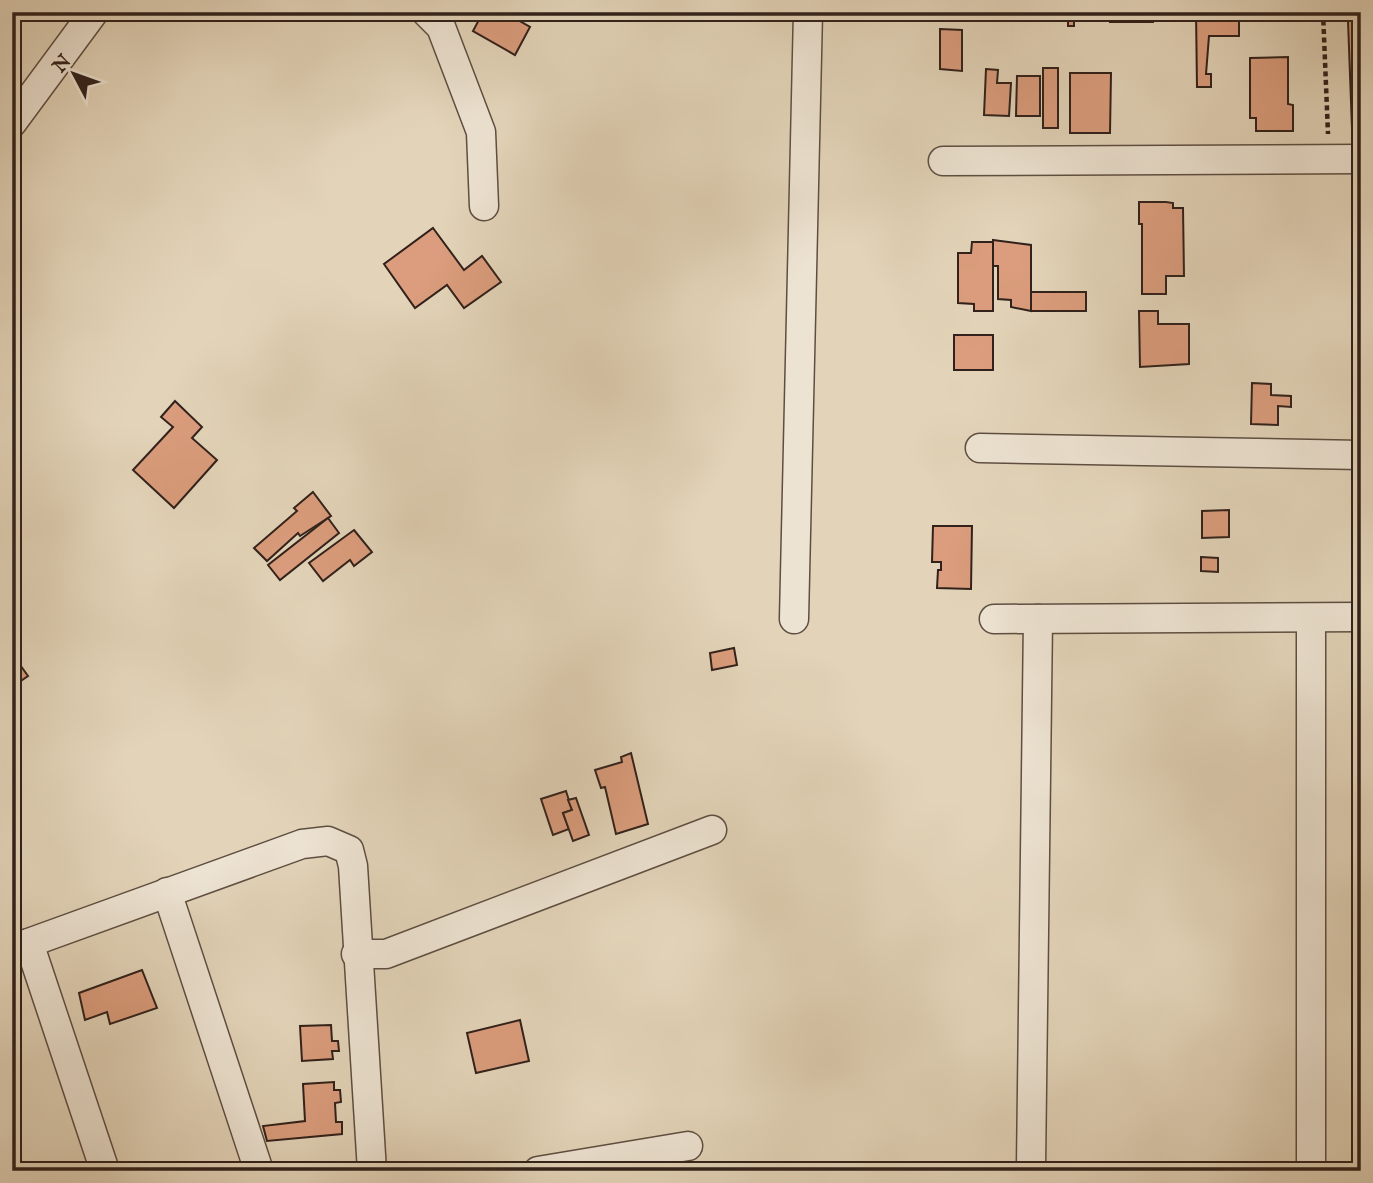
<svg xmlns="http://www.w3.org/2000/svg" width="1373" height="1183" font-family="'IM FELL English',serif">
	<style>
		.building { fill: #db9d7d; stroke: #31211b; stroke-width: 2 }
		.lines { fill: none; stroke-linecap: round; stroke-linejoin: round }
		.minor-casing { stroke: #5e4e42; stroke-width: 31 }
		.path { stroke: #31211b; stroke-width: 4.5; stroke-dasharray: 5 3.5; stroke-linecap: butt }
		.minor { stroke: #ede3d2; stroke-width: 28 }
	</style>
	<rect width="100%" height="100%" fill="#e3d4b9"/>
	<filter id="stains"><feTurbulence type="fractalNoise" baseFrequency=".00286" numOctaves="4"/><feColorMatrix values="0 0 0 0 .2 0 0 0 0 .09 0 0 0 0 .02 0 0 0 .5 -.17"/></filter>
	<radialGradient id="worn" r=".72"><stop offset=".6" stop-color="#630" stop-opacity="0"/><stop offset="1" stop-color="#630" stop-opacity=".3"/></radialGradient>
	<g class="building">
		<path d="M483,12H504L530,27L515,55L473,31Z"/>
		<path d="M1068,12H1103V21H1074V26H1068Z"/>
		<rect x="1110" y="12" width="43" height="10"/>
		<path d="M1196,12H1239V36H1209L1206,74H1211V87H1197Z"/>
		<path d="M1348,21H1361V128H1352Z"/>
		<path d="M940,29L962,30V71L940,69Z"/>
		<path d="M1288,57V104L1293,105V131H1256V118H1250V58Z"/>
		<rect x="1043" y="68" width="15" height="60"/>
		<path d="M986,69L998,70L997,83H1011L1009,116L984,115Z"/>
		<path d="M1070,73H1111L1110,133H1070Z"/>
		<path d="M1017,76H1040V116H1016Z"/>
		<path d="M1139,202H1166L1173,203V208H1183L1184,276H1166V294H1142V224H1139Z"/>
		<path d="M433,228L464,270L482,256L501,282L464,308L447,285L415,308L384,264Z"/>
		<path d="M993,240L1031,245V311L1011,307V300L998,299V266H993Z"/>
		<path d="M972,242H993V311H974V304L958,303V253H971Z"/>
		<rect x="1031" y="292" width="55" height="19"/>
		<path d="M1139,311H1158V324H1189V364L1140,367Z"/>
		<rect x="954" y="335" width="39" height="35"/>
		<path d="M1252,383L1271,384V395L1291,396V407L1278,406V425L1251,424Z"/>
		<path d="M175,401L202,427L192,438L217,460L174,508L133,470L173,427L161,417Z"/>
		<path d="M313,492L331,516L300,536L298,533L267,561L254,548L297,511L294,508Z"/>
		<path d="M1229,510V537L1202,538V511Z"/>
		<path d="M328,518L339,533L280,580L268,565Z"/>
		<path d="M933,526H972L971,589L937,588L938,570H941V562H932Z"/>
		<path d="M354,530L372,552L354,566L350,560L323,581L309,563Z"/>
		<path d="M1201,557L1218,558V572L1201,571Z"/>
		<path d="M734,648L737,665L712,670L710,653Z"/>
		<path d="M18,662L28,676L12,687V667Z"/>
		<path d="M631,753L648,824L616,834L605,787L601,788L595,770L622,762L621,757Z"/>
		<path d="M566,791L572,810L563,813L569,829L553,835L541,799Z"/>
		<path d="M576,798L589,835L573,841L563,813L572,810L568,800Z"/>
		<path d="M142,970L157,1008L110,1024L107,1012L85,1020L79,993Z"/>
		<path d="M520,1020L529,1061L476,1073L467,1033Z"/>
		<path d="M331,1025L332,1041H338L339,1051H332L333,1059L302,1061L300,1026Z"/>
		<path d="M334,1082V1090H340L341,1102L335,1103L336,1122H342V1134L267,1141L263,1126L305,1121L303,1084Z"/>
	</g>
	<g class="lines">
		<g class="minor-casing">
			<g id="minor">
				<path d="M426,12L441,27L481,132L484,206"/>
				<path d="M12,123L94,12"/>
				<path d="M943,161L1361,159"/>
				<path d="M980,448L1361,455"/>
				<path d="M1311,618V1163"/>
				<path d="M794,619L808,12"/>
				<path d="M994,619L1361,617"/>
				<path d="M167,892L259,1171"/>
				<path d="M29,943L105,1171"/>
				<path d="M12,949L302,844L328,841L349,850L353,866L372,1171"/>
				<path d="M356,954H386L712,830"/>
				<path d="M1031,1166L1038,619"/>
				<path d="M538,1171L688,1146"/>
			</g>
		</g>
		<path class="path" d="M1323,12L1328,134"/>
		<use href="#minor" class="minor"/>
	</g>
	<rect width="1373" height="1183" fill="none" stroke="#e3d4b9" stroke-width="42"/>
	<rect x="14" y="14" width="1345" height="1155" fill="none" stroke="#31211b" stroke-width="3.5"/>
	<rect x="21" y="21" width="1331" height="1141" fill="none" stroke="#31211b" stroke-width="2"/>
	<g transform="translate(74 74) rotate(311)" stroke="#ede3d2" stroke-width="5" paint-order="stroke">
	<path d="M0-5L12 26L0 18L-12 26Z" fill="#31211b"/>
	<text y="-10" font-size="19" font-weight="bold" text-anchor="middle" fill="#31211b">N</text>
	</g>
	<rect width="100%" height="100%" filter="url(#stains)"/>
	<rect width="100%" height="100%" fill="url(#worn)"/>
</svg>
